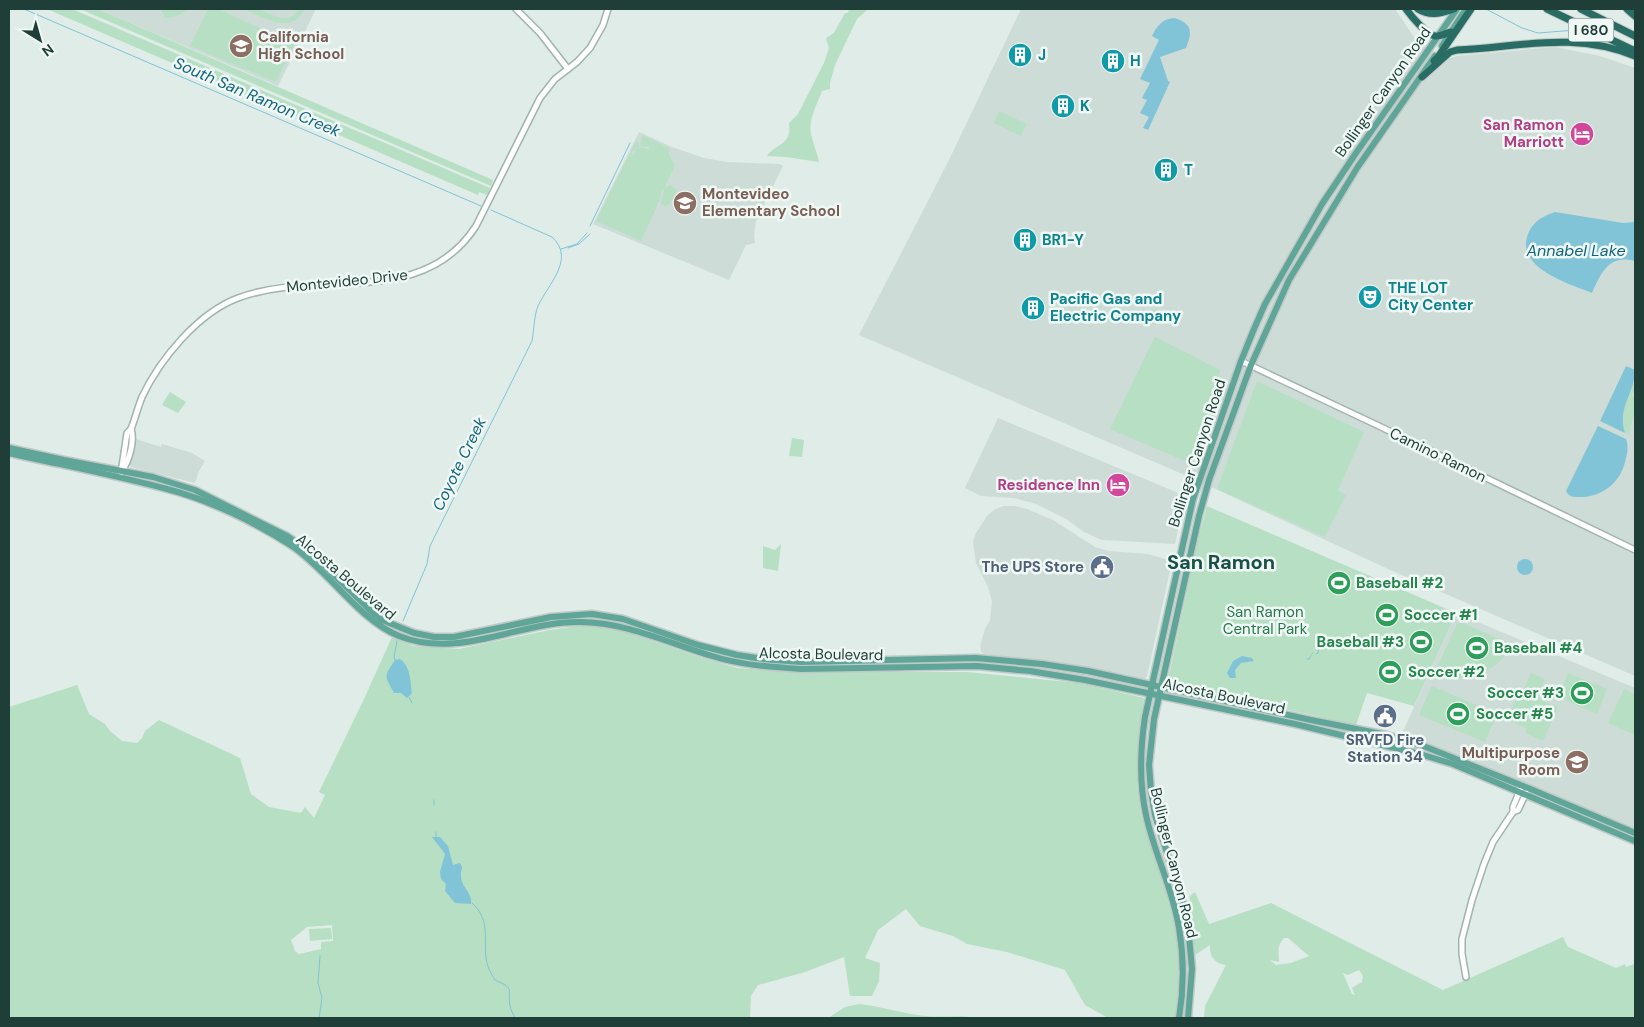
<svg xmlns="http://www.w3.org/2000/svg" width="1644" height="1027" font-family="'DM Sans',sans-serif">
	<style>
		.built { fill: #cddcd6 }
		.green { fill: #b6dfc4; fill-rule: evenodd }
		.water { fill: #81c4d7 }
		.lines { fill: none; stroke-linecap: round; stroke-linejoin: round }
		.stream { stroke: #81c4d7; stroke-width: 1 }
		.minor-casing { stroke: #a1b4af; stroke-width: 8 }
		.major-casing { stroke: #c0c9c7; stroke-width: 9 }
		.highway-casing { stroke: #c0c9c7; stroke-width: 9 }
		.minor { stroke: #fff; stroke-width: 5 }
		.major { stroke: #5fa699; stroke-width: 6 }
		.highway { stroke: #286c63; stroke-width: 7 }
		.labels { text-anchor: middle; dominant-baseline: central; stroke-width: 5; stroke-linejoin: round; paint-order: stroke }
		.shield { fill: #f0f8f5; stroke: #5d7670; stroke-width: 1 }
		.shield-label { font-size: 14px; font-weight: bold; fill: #1e3e37 }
		.education-label { font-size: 15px; font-weight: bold; fill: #785e54; stroke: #f0f8f5; text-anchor: start }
		.culture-label { font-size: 15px; font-weight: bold; fill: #0d838f; stroke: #f0f8f5; text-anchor: start }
		.street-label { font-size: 15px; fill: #1e3e37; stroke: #f0f8f5 }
		.hotel-label { font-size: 15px; font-weight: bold; fill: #b23c85; stroke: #f0f8f5; text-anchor: end }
		.service-label { font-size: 15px; font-weight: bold; fill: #4e5e75; stroke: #f0f8f5; text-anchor: end }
		.leisure-label { font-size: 15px; font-weight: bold; fill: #27864d; stroke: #f0f8f5; text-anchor: start }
		.park-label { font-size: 15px; fill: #25784b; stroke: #f0f8f5 }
		.water-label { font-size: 16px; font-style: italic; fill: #13657f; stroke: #f0f8f5 }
		.district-label { font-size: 20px; font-weight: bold; fill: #195148; stroke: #f0f8f5 }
	</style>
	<rect width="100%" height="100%" fill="#dfece7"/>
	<g class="built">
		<path d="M98,9H316L278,86Z"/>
		<path d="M1021,9H1395L1418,43L1448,59L1457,56L1555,47L1600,56L1635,68V676L1386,568L1194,479L859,335L949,160Z"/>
		<path d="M639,132L672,147L704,158L727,162L780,164L783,166L756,221L754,235L755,243L746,245L729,280L593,224Z"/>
		<path d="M998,418L1188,497L1179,525L1175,544L1102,540L1084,532L1066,519L1036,504L1014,498L981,496L965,488Z"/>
		<path d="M136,439L161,447L162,444L192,453L205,461L199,471L195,483L131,467L129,464Z"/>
		<path d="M1003,506H1015L1027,509L1053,520L1095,547L1109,551L1148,554L1172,561L1147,676L1145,680L1135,679L1129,675L983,654L981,651L980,646L985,629L990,620L992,602L988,587L976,563L973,542L976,533L987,516L994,510Z"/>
		<path d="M1456,613L1635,688V829L1429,745L1401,736Z"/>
	</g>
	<g class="green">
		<path d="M47,9H72L490,188L487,195L479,192L478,195Z"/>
		<path d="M80,9H98L493,180L491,186Z"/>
		<path d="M161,9H189L179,15L170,18H165Z"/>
		<path d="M208,9H218L294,44V45L276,82L190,46Z"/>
		<path d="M244,9C248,9 253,8 256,9C272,12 286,29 299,9H305C291,36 264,17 244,9Z"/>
		<path d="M849,9H868L857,19L835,65L830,83V89L822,91C817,104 808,120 811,134C813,143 817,153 819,162L786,157L767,156C777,142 792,146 789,123L798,114L824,63L829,48L826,38L834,33L845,13H848Z"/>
		<path d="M999,111L1027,124L1021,136L994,123Z"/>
		<path d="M643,135L669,148V154L675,166L664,188L670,185L677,190L670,204L665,206L661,204L664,189L661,192L660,201L657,203V206L641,241L596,221L636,141L639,142V146L635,151L633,150L632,154L634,155L637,149L640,147L649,150V147L646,146L645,147L640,146Z"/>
		<circle cx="1153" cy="317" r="7"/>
		<path d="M1155,337L1220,370L1194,456L1190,460L1185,461L1110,429Z"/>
		<path d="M1635,380V388L1632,395C1641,405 1629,422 1630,435L1625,433C1620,415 1627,397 1635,380Z"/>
		<path d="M1257,381L1364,432L1338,490L1346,495L1325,537L1217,489Z"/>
		<path d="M170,392L186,402L178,413L162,405Z"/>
		<path d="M792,438L804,440L802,457L789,456Z"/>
		<path d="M1207,506L1456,613L1414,706L1367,693L1356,725L1169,683L1168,680L1197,544Z"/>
		<path d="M781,544L778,571L763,568V546L775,550Z"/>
		<path d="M1461,622L1510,644C1506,672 1444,693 1438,665L1457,624Z"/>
		<path d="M583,625L623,631L706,659L737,668L794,672H967L1078,683L1144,698L1139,731L1137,783L1141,816L1166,893L1178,938V992L1175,1018H1108L1085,1005L1065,970L1007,952L967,944L953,936L920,926L906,909L878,930L865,958L880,963L879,981L872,996H850L844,957L805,972L758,985L751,996L750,1018H9V707L77,685L89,714L105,724L110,731L122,741L137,743L142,738L145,731L159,720L240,758L251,794L269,807L301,813L305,807L314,818L325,795L319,792L364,699L392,637L413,646L459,649L550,630ZM332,925L333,941L321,942V949L299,954L295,951L291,940L307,927Z"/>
		<path d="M1531,673L1545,679L1538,695L1524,689Z"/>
		<path d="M1568,673L1607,689L1597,714L1558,697Z"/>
		<path d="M1432,686L1497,714L1485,742L1419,715Z"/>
		<path d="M1624,689L1635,694V735L1608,723Z"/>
		<path d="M1519,691L1558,707L1543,741L1525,733L1527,728L1516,724L1511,711Z"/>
		<path d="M1195,892L1209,924L1271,903L1443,990L1563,937L1568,947L1616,968L1625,964L1626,967L1634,964L1635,967V1018H1204L1205,1006L1226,965C1215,964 1209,956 1210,945L1195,955L1190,901V896ZM1284,938H1288L1309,956L1291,963L1276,965L1270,960L1279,962C1279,950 1276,948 1284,938ZM1359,970L1363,976L1362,982L1352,988L1355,995L1352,994L1343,973L1348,975Z"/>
		<path d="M331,928L332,939L310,941L309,929Z"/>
		<path d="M859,1004C881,1006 903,1014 925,1016C943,1018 960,1014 977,1018H828L845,1007Z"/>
	</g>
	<g class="water">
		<path d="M1174,18C1192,23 1193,32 1186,48L1160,57L1168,81L1170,82L1148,130L1143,128L1149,117L1140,113L1147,100L1142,98L1150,83L1140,79L1159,40L1152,36C1157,26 1162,19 1174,18Z"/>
		<path d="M1555,212L1623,223L1635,222V261C1609,254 1601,273 1592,293C1570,284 1518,269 1527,237C1531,223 1542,216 1555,212Z"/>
		<path d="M1626,366L1635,370C1635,393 1617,407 1625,433L1600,421Z"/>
		<path d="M1598,426L1626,439C1629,447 1627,454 1625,462C1620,483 1601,498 1579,497C1573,497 1569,497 1566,491Z"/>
		<circle cx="1525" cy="567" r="8"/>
		<path d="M1242,656L1252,658L1254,661L1241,663L1235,670L1236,678H1230L1227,673L1233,661Z"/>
		<path d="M400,659C411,667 410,681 412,693L407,698L401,693H394C385,675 383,678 395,660Z"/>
		<path d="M432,837H440L448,846L453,865L460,863L462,867C462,870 460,873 461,876C461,887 473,893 471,904L455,903L445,891L446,884L441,879L440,872L445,854Z"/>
	</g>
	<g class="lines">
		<g class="stream">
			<path d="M24,9L481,206"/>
			<path d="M1486,9L1522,28L1538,33L1576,30"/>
			<path d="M590,226L630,143"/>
			<path d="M568,248L579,244L590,234"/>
			<path d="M561,249L577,244L587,233"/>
			<path d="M403,621L427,564L430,546L532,341C534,330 534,316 538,306C548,284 576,259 552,237L491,210"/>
			<path d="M1312,654L1313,653"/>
			<path d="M1316,654L1318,653L1319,646L1321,644"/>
			<path d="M1307,659H1309L1311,656"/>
			<path d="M395,660L394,657L397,641"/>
			<path d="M409,697L412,703"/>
			<path d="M434,800V805"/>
			<path d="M436,832V837"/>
			<path d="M472,903C490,919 484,937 486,958C487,966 491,974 495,980C516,989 507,989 510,1006C511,1010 513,1014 515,1018"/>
			<path d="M319,1018L322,998L318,983L320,956"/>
		</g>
		<g class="minor-casing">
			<g id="minor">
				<path d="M516,9L540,33L568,69"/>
				<path d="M1241,361L1379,426L1635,550"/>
				<path d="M122,471C129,461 135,441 131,429"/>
				<path d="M121,473L127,433L131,429C135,419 138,407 142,397C160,359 198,313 238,298C318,268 422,310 476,226L540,98L555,79L577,62L590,48L603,25L608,9"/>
				<path d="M1513,812V807L1522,785"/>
				<path d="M1466,977L1462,954V939L1472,900L1484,864L1493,842L1513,812L1518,810L1526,793"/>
			</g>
		</g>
		<g class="major-casing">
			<g id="major">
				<path d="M1442,46L1466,9"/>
				<path d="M9,448L64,460L153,477L195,490L287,536L309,551L325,566L373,613L382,620L414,633L434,637H454L551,617L592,614L623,619L698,645L737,655L763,659L801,662L976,658L1042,664L1088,671L1311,720L1387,735L1426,747L1528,788L1635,833"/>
				<path d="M9,453C62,465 115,475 167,489C207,499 257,523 292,546C328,570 359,620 399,636C460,660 519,621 580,622C625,622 669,643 712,656C741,665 770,667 801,669L977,666L1030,671L1085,680L1295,724L1420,754L1453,764L1635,841"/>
				<path d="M1179,1018C1184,988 1184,958 1179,928C1173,889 1154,853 1146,815C1139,782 1140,750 1145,717L1193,499L1241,361L1254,329L1265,304L1322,204L1356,153L1457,9"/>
				<path d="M1188,1018L1192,969L1188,925L1183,903L1155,815L1151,791L1149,765L1154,719L1199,516L1209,480L1251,365L1289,280L1357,168L1435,56"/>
			</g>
		</g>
		<g class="highway-casing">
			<g id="highway">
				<path d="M1406,9C1411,16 1427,35 1435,36C1440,37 1446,33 1451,32"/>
				<path d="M1418,9C1431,17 1441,13 1454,9"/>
				<path d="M1547,9L1635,51"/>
				<path d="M1581,9L1635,36"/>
				<path d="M1627,9L1635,16"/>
				<path d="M1434,61L1438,57L1471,9"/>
				<path d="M1422,77L1450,52L1457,50C1520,47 1574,31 1635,56"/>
			</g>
		</g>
		<use href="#minor" class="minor"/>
		<use href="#major" class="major"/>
		<use href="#highway" class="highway"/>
	</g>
	<defs>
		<g id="school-disc" transform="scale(1.25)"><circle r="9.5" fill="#8d6e63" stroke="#f0f8f5"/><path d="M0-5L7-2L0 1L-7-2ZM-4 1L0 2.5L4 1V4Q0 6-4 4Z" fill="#fff"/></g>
		<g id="building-disc" transform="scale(1.25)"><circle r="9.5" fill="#0f9aa8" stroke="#f0f8f5"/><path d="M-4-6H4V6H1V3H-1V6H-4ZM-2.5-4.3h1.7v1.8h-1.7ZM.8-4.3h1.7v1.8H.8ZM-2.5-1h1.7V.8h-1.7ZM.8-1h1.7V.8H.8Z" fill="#fff"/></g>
		<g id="hotel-disc" transform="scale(1.25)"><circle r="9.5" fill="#d1479c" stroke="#f0f8f5"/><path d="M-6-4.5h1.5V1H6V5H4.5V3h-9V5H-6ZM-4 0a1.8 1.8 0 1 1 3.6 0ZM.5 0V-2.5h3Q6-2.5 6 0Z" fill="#fff"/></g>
		<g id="theatre-disc" transform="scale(1.25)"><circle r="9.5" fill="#0f9aa8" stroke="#f0f8f5"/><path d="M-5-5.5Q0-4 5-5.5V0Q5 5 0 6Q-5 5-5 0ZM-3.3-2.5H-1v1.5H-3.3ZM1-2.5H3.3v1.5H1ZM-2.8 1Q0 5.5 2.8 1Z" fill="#fff"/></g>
		<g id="civic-disc" transform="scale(1.25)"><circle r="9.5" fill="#5c6f8a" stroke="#f0f8f5"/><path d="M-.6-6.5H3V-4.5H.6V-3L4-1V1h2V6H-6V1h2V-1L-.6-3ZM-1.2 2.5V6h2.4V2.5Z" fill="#fff"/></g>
		<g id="stadium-disc" transform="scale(1.25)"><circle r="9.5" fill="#2e9e5b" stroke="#f0f8f5"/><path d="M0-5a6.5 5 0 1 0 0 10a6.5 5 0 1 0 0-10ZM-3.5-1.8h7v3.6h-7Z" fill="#fff"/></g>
	</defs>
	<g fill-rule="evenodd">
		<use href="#school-disc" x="241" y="46"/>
		<use href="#building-disc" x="1020" y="55"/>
		<use href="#building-disc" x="1113" y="61"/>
		<use href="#building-disc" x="1063" y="106"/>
		<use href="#hotel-disc" x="1582" y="134"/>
		<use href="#building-disc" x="1166" y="170"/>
		<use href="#school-disc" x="685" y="203"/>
		<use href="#building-disc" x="1025" y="240"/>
		<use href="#theatre-disc" x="1370" y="297"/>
		<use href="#building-disc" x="1033" y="308"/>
		<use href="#hotel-disc" x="1118" y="485"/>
		<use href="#civic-disc" x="1102" y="567"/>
		<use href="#stadium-disc" x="1339" y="583"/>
		<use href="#stadium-disc" x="1387" y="615"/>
		<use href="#stadium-disc" x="1421" y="642"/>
		<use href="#stadium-disc" x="1477" y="648"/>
		<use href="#stadium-disc" x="1390" y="672"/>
		<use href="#stadium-disc" x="1582" y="693"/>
		<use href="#stadium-disc" x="1458" y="714"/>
		<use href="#civic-disc" x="1385" y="716"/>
		<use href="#school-disc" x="1577" y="762"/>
	</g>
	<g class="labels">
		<rect class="shield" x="1568.5" y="18.5" width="45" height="23" rx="4"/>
		<g class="shield-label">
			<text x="1591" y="30">I 680</text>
		</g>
		<g class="education-label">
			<text x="258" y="37">California<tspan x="258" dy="17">High School</tspan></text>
			<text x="702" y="194">Montevideo<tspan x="702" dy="17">Elementary School</tspan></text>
			<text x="1560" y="753" text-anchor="end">Multipurpose<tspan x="1560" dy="17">Room</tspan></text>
		</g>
		<g class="culture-label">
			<text x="1038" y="55">J</text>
			<text x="1130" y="61">H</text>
			<text x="1080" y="106">K</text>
			<text x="1184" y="170">T</text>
			<text x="1042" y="240">BR1-Y</text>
			<text x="1388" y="288">THE LOT<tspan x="1388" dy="17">City Center</tspan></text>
			<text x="1050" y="299">Pacific Gas and<tspan x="1050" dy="17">Electric Company</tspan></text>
		</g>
		<g class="street-label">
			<text transform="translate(1383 92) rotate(-55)">Bollinger Canyon Road</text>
			<text transform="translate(347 281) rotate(-6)">Montevideo Drive</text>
			<text transform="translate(1197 453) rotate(-72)">Bollinger Canyon Road</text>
			<text transform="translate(1438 455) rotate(26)">Camino Ramon</text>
			<text transform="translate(346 577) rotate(40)">Alcosta Boulevard</text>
			<text transform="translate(821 654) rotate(1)">Alcosta Boulevard</text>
			<text transform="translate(1224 696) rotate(12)">Alcosta Boulevard</text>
			<text transform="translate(1174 863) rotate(76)">Bollinger Canyon Road</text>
		</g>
		<g class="hotel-label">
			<text x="1564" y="125">San Ramon<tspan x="1564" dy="17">Marriott</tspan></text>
			<text x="1100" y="485">Residence Inn</text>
		</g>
		<g class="service-label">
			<text x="1084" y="567">The UPS Store</text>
			<text x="1385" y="740" text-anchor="middle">SRVFD Fire<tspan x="1385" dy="17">Station 34</tspan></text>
		</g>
		<g class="leisure-label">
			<text x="1356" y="583">Baseball #2</text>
			<text x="1404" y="615">Soccer #1</text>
			<text x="1404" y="642" text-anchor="end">Baseball #3</text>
			<text x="1494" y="648">Baseball #4</text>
			<text x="1408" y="672">Soccer #2</text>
			<text x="1564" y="693" text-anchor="end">Soccer #3</text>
			<text x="1476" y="714">Soccer #5</text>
		</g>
		<g class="park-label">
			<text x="1265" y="612">San Ramon<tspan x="1265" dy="17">Central Park</tspan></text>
		</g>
		<g class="water-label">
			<text transform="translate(257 97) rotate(23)">South San Ramon Creek</text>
			<text x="1576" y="250">Annabel Lake</text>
			<text transform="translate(459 464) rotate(-64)">Coyote Creek</text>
		</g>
		<g class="district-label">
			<text x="1221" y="562">San Ramon</text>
		</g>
	</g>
	<rect width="1644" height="1027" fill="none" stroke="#1e3e37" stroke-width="20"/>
	<g transform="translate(40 40) rotate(143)" stroke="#f0f8f5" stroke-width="4" paint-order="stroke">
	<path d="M0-4L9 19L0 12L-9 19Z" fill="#1e3e37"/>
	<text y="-8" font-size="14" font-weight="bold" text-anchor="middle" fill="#1e3e37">N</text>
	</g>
</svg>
